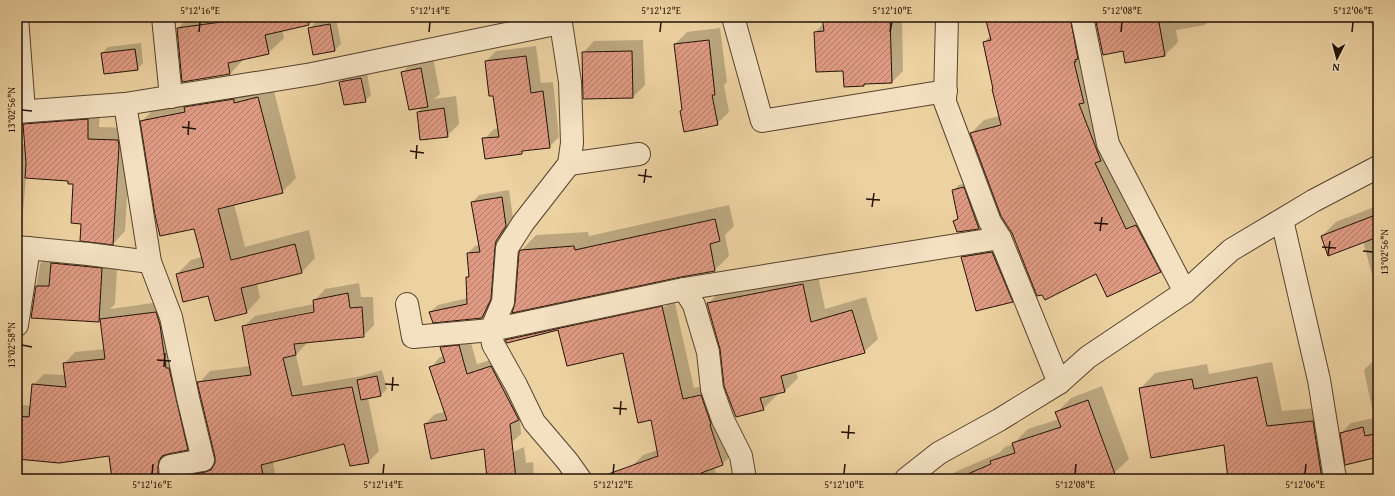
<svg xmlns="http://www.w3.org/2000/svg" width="1395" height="496" font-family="'Gentium Book Plus',serif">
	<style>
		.shadow { fill: #0003; fill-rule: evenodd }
		.building { fill: url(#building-hatch); stroke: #241206 }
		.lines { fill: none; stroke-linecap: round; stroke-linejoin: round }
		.minor-casing { stroke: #56422d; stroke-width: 24 }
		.minor { stroke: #f3e1c2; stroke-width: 22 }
		.ticks { fill: none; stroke: #241206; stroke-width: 1.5 }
		.neatline { fill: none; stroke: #241206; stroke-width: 1.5 }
		.ticks-label { font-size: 10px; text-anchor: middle; fill: #241206 }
	</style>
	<defs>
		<pattern id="building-hatch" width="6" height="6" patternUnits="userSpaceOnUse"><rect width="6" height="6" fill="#de9a82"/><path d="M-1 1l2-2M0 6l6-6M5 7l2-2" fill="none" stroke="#b47c68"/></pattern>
	</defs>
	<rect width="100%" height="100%" fill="#ecd1a1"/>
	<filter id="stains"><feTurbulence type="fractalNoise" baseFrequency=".005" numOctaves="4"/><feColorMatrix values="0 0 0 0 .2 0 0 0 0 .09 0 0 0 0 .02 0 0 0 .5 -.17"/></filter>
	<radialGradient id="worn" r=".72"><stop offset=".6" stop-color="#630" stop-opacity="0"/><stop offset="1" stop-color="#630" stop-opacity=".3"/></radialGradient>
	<g class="shadow">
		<path d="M189,17H310L302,25L282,30L284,38L268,53L245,58L230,74L178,28Z"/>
		<path d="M823,17H935L902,21L903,71L892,82L866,83L864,85L844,70L815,32L824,23Z"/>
		<path d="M986,17H1085L1093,92L1173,258L1160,272H1097L971,133L984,120L999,116L984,42L991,35Z"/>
		<path d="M1096,17H1213L1205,25L1176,30L1178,42L1165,55L1126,62L1124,50Z"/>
		<path d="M1367,17H1378V36Z"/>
		<path d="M336,18L341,44L335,50L309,29L315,23Z"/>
		<path d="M720,28L727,82L724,85L729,112L717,124L681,111L683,109L675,44L687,32Z"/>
		<path d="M643,40L645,85L633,97L583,53L594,41Z"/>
		<path d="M141,43L143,63L137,69L102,53L108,47Z"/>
		<path d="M536,46L541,83L553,82L559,137L549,147L524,150L521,153L484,139L494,129L499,128L494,95L486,61L496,51Z"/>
		<path d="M433,57L440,94L434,99L456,96L459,124L447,136L418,112L423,107L403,72L414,60Z"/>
		<path d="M367,73L371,95L365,101L340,82L346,76Z"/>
		<path d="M272,83L296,178L282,192L234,204L245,247L309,230L315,258L302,272L257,283L260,298L247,312L209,295L177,274L191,260L202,257L195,228L141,122L155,108Z"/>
		<path d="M100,108L99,127L130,128L131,133L125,231L113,244L82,223L74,183L69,180L26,177L22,224L18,227L17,231V143L26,144L24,125L36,113Z"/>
		<path d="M970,182L985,222L979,228L957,231L954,222L959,217L953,191L959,185Z"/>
		<path d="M509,190L513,218L504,233L502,238L498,291L490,310L482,317L430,312L438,305L468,298L467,278L469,275L468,253L475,246L480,245L472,203L479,195Z"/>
		<path d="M1378,193V292L1377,293L1363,241L1322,236L1336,222L1374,207L1372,199Z"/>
		<path d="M729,205L734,226L725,235L729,256L715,270L516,303L522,250L536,235L588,232L589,236Z"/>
		<path d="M1004,241L1024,289L1012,301L962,257L974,245Z"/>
		<path d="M57,247L118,252L115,304L110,309L167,301L198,438L187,449L169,452V468L176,479H113L110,455L17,458V404L31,406L33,385L44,374L65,375L64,364L75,352L105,349L101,318L98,321L32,317L40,264Z"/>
		<path d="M817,271L825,309L866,297L878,339L864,352L796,371L798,378L784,392L776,393L777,395L763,409L721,348L708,304L721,290Z"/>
		<path d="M359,283L361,297H373L374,325L363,336L306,341L307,343L296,355L303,386L362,376L382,370L387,389L381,395L368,398L379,451L368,462L345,442L273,461L276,479H184V477L196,465L216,462V457L199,383L210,371L250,366L243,327L255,316L314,304V301L325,289ZM319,310V312L255,325V323Z"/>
		<path d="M673,295L694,388L712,384L734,452L723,464L714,467L718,479H636L631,467L643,455L658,450L652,419L623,352L559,329L506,340L518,329ZM666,304L667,306L572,327V325Z"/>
		<path d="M469,336L477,364L501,357L528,410L520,419L521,434L511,443L425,424L435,414L445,412L431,367L440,357L444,356L441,347L451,338Z"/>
		<path d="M1374,360H1378V461H1376L1375,457L1341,433L1351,423L1374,418L1364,370Z"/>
		<path d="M1272,362L1282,411L1328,407L1330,479H1229L1225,444L1140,389L1155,373L1207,364L1209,374Z"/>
		<path d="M1102,386L1129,459L1114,473L1097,479H939L999,453L1005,447L1013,444L1028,429L1059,419L1057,412L1071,398Z"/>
		<path d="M524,447L526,463L533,462L534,479H488L498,459Z"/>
		<path d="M575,468L587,479H544Z"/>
	</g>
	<g class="building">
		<path d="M258,17H308L309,25L265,35L269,54L228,63L230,74L182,82L177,28Z"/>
		<path d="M822,17H890L892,83L864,84V86L844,87L843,71L816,72L814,32L824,31Z"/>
		<path d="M985,17H1070L1078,59L1075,60L1076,62H1074L1084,103L1079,104L1101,161L1095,163L1126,229L1136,225L1161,272L1107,297L1096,274L1045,300L1042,295L1037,296L1012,233L1001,216L970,133L1001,125L992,89H993L983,42L991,40Z"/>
		<path d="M1095,17H1158L1165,56L1125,63L1123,51L1103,55Z"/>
		<path d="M330,24L335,51L313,55L308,28Z"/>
		<path d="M709,40L715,95H712L718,125L684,132L680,111L682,110L674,44Z"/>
		<path d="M135,49L138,70L104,74L101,53Z"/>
		<path d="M632,51L633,98L583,99L582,52Z"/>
		<path d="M526,56L531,93L543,91L550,148L522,151V154L485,159L482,138L499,137L493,96H489L485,61Z"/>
		<path d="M421,68L428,107L409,110L401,72Z"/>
		<path d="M361,78L366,102L344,105L339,82Z"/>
		<path d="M258,97L283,193L218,209L231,260L295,244L302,273L241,288L247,313L215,321L208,296L183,302L176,274L204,267L194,229L160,236L155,215L140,121L185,112L184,107L234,99V103Z"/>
		<path d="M444,108L448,137L420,140L417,112Z"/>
		<path d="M88,119V139L118,140L119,146L113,245L80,241L81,224L71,223L73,184H68V181L25,178L26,163L23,124Z"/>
		<path d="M964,187L979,229L957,232L953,221L958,219L952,190Z"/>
		<path d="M502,197L506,226L496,241L495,247L491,299L482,318L433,323L429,312L467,304L466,277H469L467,253L480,252L471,202Z"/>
		<path d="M1378,214V237L1328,256L1321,236Z"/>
		<path d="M715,219L720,241L710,244L715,271L681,277L512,313L515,303L519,252L521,250L574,246L575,250Z"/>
		<path d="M992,252L1013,302L976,311L961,257Z"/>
		<path d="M51,263L102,268L99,322L31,318L36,286H49Z"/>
		<path d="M803,284L811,322L852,310L865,353L781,376L785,392L760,398L764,410L736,417L724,386L720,349L707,303Z"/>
		<path d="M348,293L350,308L362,307L364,337L294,344L296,355L283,358L292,396L352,387L369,463L350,466L344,444L261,465L264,479H183V476L205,472L211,470L215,463V457L197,382L251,375L242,326L314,312L313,300Z"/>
		<path d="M662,306L683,399L701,395L711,424L710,425L723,465L701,473L703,479H603V476L658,456L651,420L638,423L623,353L567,366L558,330L507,343L505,340Z"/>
		<path d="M156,312L160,325L166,368H169L188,450L168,454L162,456L159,461L158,467V479H112L109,456L59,463L17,459V416L29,417L32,384L66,387L63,363L105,359L100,319Z"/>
		<path d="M459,345L467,374L491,366L519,420L510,424L516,479H487L484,449L431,459L424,424L447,420L429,367L445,362L440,347Z"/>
		<path d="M377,376L381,396L361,400L357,380Z"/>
		<path d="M1257,377L1267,426L1313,421L1322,479H1228L1224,445L1151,458L1139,388L1192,379L1194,389Z"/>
		<path d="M1088,400L1115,474L1100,479H956L991,464L990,461L1015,453L1012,443L1061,427L1055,412Z"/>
		<path d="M1363,427L1365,436L1378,433V457L1345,465L1340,433Z"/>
	</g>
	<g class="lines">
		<g class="minor-casing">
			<g id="minor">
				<path d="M17,17L24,111"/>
				<path d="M163,17L171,97"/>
				<path d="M560,17L570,82L572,143L569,164L523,223L507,248L503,302L491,330L493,344L516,385L534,422L568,462L580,479"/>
				<path d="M733,17L762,121L946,91"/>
				<path d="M947,17L945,102L990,222L1000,238L1059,383"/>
				<path d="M1082,17L1108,144L1185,292"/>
				<path d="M125,104L150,262L171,317L188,398L203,460L170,466L171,479"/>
				<path d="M17,112L125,104L312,74L560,23"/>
				<path d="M569,164L639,154"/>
				<path d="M1282,220L1319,380L1335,479"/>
				<path d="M17,247L88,254L150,262"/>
				<path d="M684,289L694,305L708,352L712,389L723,420L741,456L745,479"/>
				<path d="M407,304L413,337L491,330L684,289L1000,238"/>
				<path d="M17,325L29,248"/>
				<path d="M906,479L939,453L999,420L1059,383L1088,357L1185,292L1231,250L1313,201L1378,167"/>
			</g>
		</g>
		<use href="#minor" class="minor"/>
	</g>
	<path class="ticks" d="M199,32L200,22M429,32L430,22M660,32L661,22M890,32L892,22M1121,32L1122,22M1352,32L1353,22M22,110L32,111M182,127L196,129M188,135L189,121M410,151L424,153M416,159L417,145M638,175L652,177M644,183L646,169M866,199L880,200M872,207L874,193M1094,223L1108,224M1100,231L1102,217M1322,247L1336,248M1363,251L1373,252M1328,255L1330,241M22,345L32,347M157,360L171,361M164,367L165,353M385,384L399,385M392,391L393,377M613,408L627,409M620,415L621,401M841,432L855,433M848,439L849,425M152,474L153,464M383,474L384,464M613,474L614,464M844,474L845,464M1075,474L1076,464M1305,474L1306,464"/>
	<rect width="1395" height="496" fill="none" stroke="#ecd1a1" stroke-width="44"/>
	<g transform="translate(1337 58) rotate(186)" stroke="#f3e1c2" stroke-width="3" paint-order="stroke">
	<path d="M0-3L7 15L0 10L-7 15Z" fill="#241206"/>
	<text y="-6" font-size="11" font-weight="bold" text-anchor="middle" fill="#241206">N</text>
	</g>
	<rect x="22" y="22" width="1351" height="452" class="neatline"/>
	<g class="ticks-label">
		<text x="200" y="14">5°12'16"E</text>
		<text x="430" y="14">5°12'14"E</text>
		<text x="661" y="14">5°12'12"E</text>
		<text x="892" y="14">5°12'10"E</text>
		<text x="1122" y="14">5°12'08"E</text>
		<text x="1353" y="14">5°12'06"E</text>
		<text transform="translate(11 110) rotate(-90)" y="4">13°02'56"N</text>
		<text transform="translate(1384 252) rotate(-90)" y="4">13°02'56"N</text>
		<text transform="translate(11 345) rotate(-90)" y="4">13°02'58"N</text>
		<text x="152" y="488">5°12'16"E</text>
		<text x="383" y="488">5°12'14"E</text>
		<text x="613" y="488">5°12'12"E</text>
		<text x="844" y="488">5°12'10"E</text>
		<text x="1075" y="488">5°12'08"E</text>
		<text x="1305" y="488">5°12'06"E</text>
	</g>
	<rect width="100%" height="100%" filter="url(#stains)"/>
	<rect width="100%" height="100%" fill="url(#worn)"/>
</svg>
